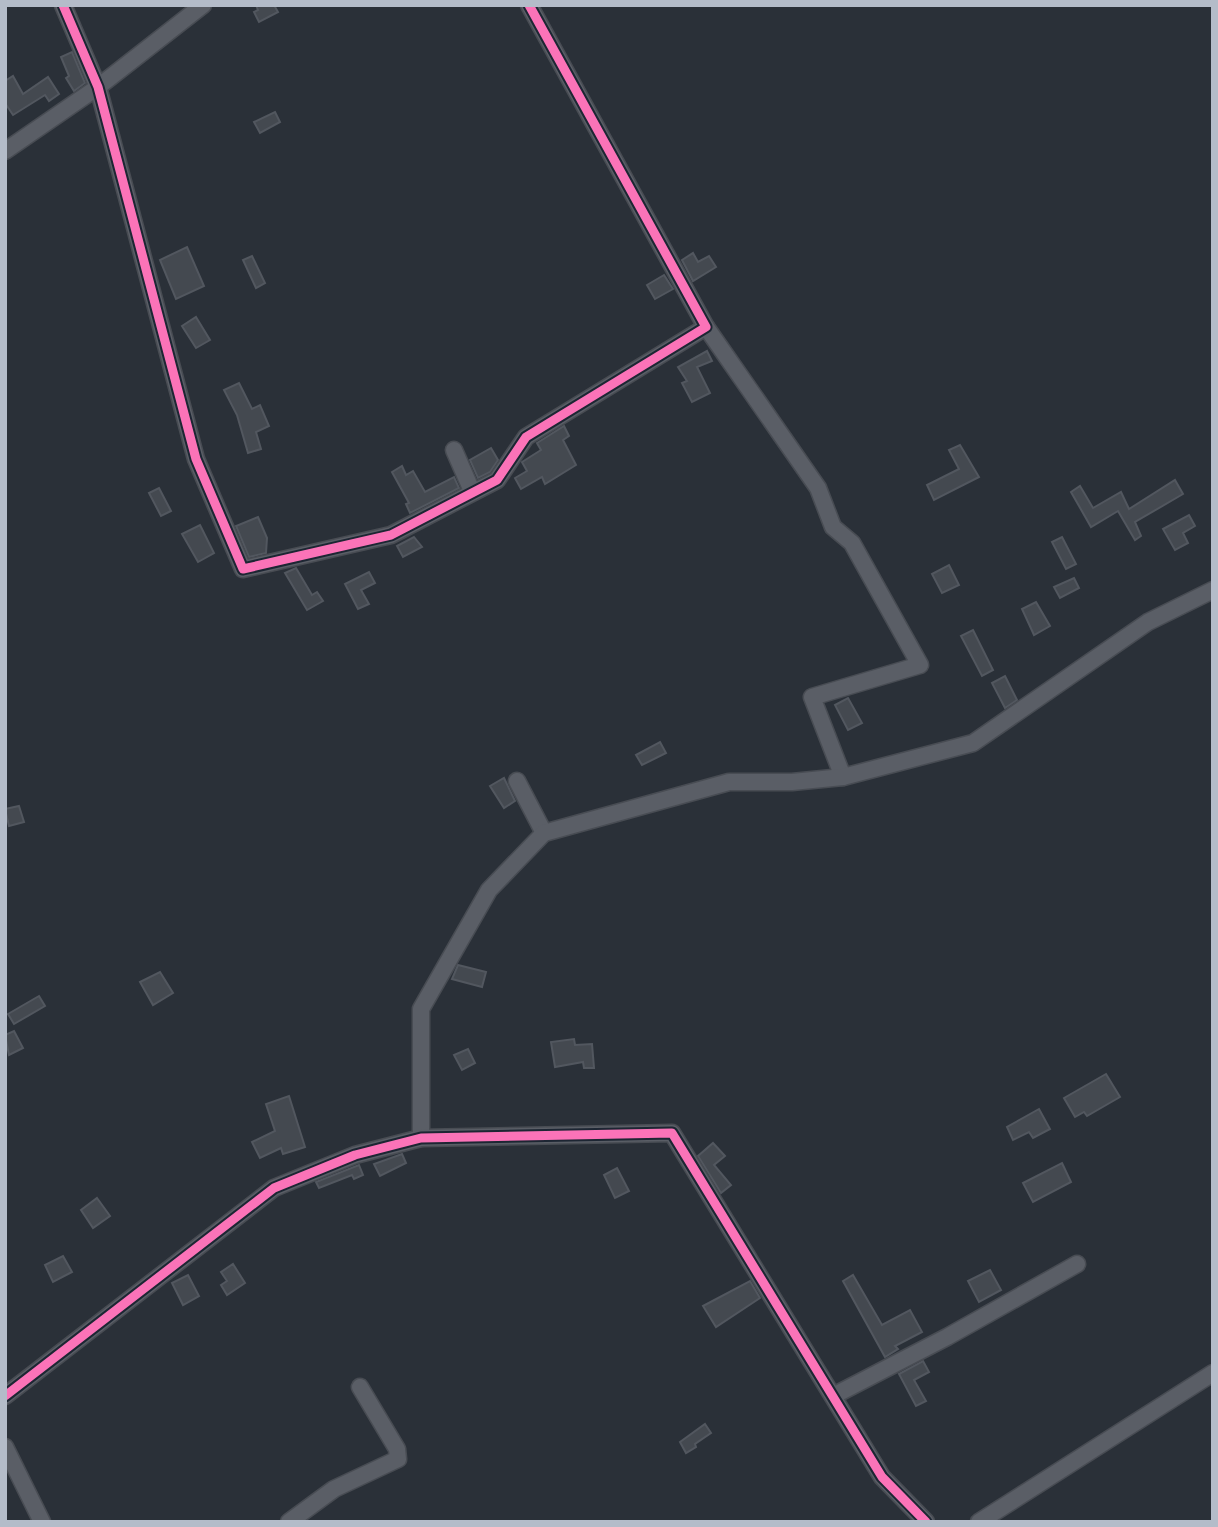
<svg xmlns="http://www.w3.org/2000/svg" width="1218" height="1527" font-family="'Fira Sans',sans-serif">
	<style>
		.building { fill: #444950; stroke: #52575f; stroke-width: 2 }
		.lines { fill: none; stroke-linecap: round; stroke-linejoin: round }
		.minor-casing { stroke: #484c53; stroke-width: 19 }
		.minor { stroke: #5a5e66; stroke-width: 16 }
		.cycleway-casing { stroke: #1d2633; stroke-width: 13 }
		.cycleway { stroke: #fb73b8; stroke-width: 9 }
	</style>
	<rect width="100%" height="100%" fill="#2a3038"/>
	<g class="building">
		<path d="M256,5H274L278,12L259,22L254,12L258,10Z"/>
		<path d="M72,52L85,83L74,91L66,78L69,76L61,57Z"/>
		<path d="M13,76L23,94L48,77L59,94L49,101L45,95L13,115L5,103V81Z"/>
		<path d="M275,112L280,122L260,133L254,122Z"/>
		<path d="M187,247L204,286L176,299L160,260Z"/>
		<path d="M693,253L698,262L709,256L716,267L693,281L682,260Z"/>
		<path d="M252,256L265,283L256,288L243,260Z"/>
		<path d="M664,275L673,289L655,299L647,285Z"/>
		<path d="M196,317L210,340L196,348L182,326Z"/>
		<path d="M707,351L712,361L697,367L710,393L692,402L682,383L687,381L678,367Z"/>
		<path d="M239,383L252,409L260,405L269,426L256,432L261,449L248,453L237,415L224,390Z"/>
		<path d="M564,426L569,436L563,440L576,465L545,484L542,477L521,489L515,478L527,471L522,462L541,450L537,443Z"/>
		<path d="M960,445L979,477L934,500L927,485L959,469L949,450Z"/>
		<path d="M491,448L498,460L490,472L478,478L470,460Z"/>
		<path d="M402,466L406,475L413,471L425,492L454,477L459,488L410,513L406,504L409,503L392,472Z"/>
		<path d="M1175,480L1183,494L1135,522L1141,536L1135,540L1118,511L1091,527L1071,492L1080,486L1093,508L1121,492L1129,509Z"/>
		<path d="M159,488L171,511L161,516L149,493Z"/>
		<path d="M1189,515L1195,526L1183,533L1188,543L1175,550L1163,529Z"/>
		<path d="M258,517L267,538L266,553L249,557L236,526Z"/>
		<path d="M200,525L214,553L198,562L182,534Z"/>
		<path d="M414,537L422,547L403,557L397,546Z"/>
		<path d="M1062,537L1076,564L1066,569L1052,542Z"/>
		<path d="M949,565L959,585L942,593L932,574Z"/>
		<path d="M296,568L312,595L317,592L323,601L307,610L285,573Z"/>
		<path d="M369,572L375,583L361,590L369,604L358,609L345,584Z"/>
		<path d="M1074,578L1079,588L1060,598L1054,587Z"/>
		<path d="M1036,602L1050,626L1034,635L1022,609Z"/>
		<path d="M973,630L993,670L982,676L961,636Z"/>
		<path d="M1005,676L1017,700L1005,708L992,683Z"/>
		<path d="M848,698L862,723L848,730L835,705Z"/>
		<path d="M660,742L666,753L642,765L636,755Z"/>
		<path d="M504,778L515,801L504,808L490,786Z"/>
		<path d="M19,806L24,822L9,826L5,809Z"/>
		<path d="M458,965L486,972L482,987L452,979Z"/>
		<path d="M160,972L173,993L153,1005L140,982Z"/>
		<path d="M39,996L45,1006L14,1024L8,1014Z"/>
		<path d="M14,1031L23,1048L9,1055L5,1035Z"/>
		<path d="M574,1039L575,1045L592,1044L594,1068H584L583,1062L555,1067L551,1042Z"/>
		<path d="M468,1049L475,1063L462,1070L454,1055Z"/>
		<path d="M1106,1074L1120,1097L1087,1116L1084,1112L1075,1117L1064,1098Z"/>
		<path d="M289,1096L305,1147L283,1154L281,1148L260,1158L252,1142L275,1131L266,1104Z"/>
		<path d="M1039,1109L1050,1129L1033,1138L1029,1132L1013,1140L1007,1127Z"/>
		<path d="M713,1143L725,1156L714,1165L731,1185L721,1193L698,1156Z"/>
		<path d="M402,1154L406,1163L380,1176L374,1164Z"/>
		<path d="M1062,1163L1071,1182L1033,1202L1023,1183Z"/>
		<path d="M359,1165L363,1175L354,1179L352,1175L319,1188L316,1182Z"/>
		<path d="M617,1168L629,1191L615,1198L604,1175Z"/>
		<path d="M97,1198L110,1216L93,1228L81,1210Z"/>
		<path d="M63,1256L72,1272L53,1282L45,1265Z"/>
		<path d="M233,1264L245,1283L227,1295L221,1285L227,1281L221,1272Z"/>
		<path d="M990,1270L1001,1290L979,1302L968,1281Z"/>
		<path d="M188,1275L199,1296L183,1305L172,1283Z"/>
		<path d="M853,1275L882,1325L910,1310L922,1332L895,1346L898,1349L885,1357L843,1281Z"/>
		<path d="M750,1281L760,1298L716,1327L703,1306Z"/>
		<path d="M923,1361L929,1372L914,1380L926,1401L916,1406L899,1374Z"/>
		<path d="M705,1424L711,1433L695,1444L696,1447L686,1453L680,1442Z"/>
	</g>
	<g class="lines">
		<g class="minor-casing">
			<g id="minor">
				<path d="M63,5L98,87L196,459L243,569L391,535L497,480L526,437L706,327L529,5"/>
				<path d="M5,151L98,87L203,5"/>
				<path d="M706,327L818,488L833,527L852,543L920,665L812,697L843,777"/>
				<path d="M454,450L472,491"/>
				<path d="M517,781L544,833"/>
				<path d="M421,1138V1009L489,890L544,833L729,782H792L843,777L973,743L1148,622L1213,590"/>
				<path d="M5,1396L274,1188L355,1155L421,1138L672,1133L882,1477L926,1522"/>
				<path d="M833,1396L947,1337L1077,1264"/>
				<path d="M5,1447L42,1522"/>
				<path d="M289,1522L334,1489L398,1459L397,1449L360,1387"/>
				<path d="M979,1522L1213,1373"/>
			</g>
		</g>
		<use href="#minor" class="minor"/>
		<g class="cycleway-casing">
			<g id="cycleway">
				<path d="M63,5L98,87L196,459L243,569L391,535L497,480L526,437L706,327L529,5"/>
				<path d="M5,1396L274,1188L355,1155L421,1138L672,1133L882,1477L926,1522"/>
			</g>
		</g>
		<use href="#cycleway" class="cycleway"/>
	</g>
	<rect width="1218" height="1527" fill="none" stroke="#b4bcc9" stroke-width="14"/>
</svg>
